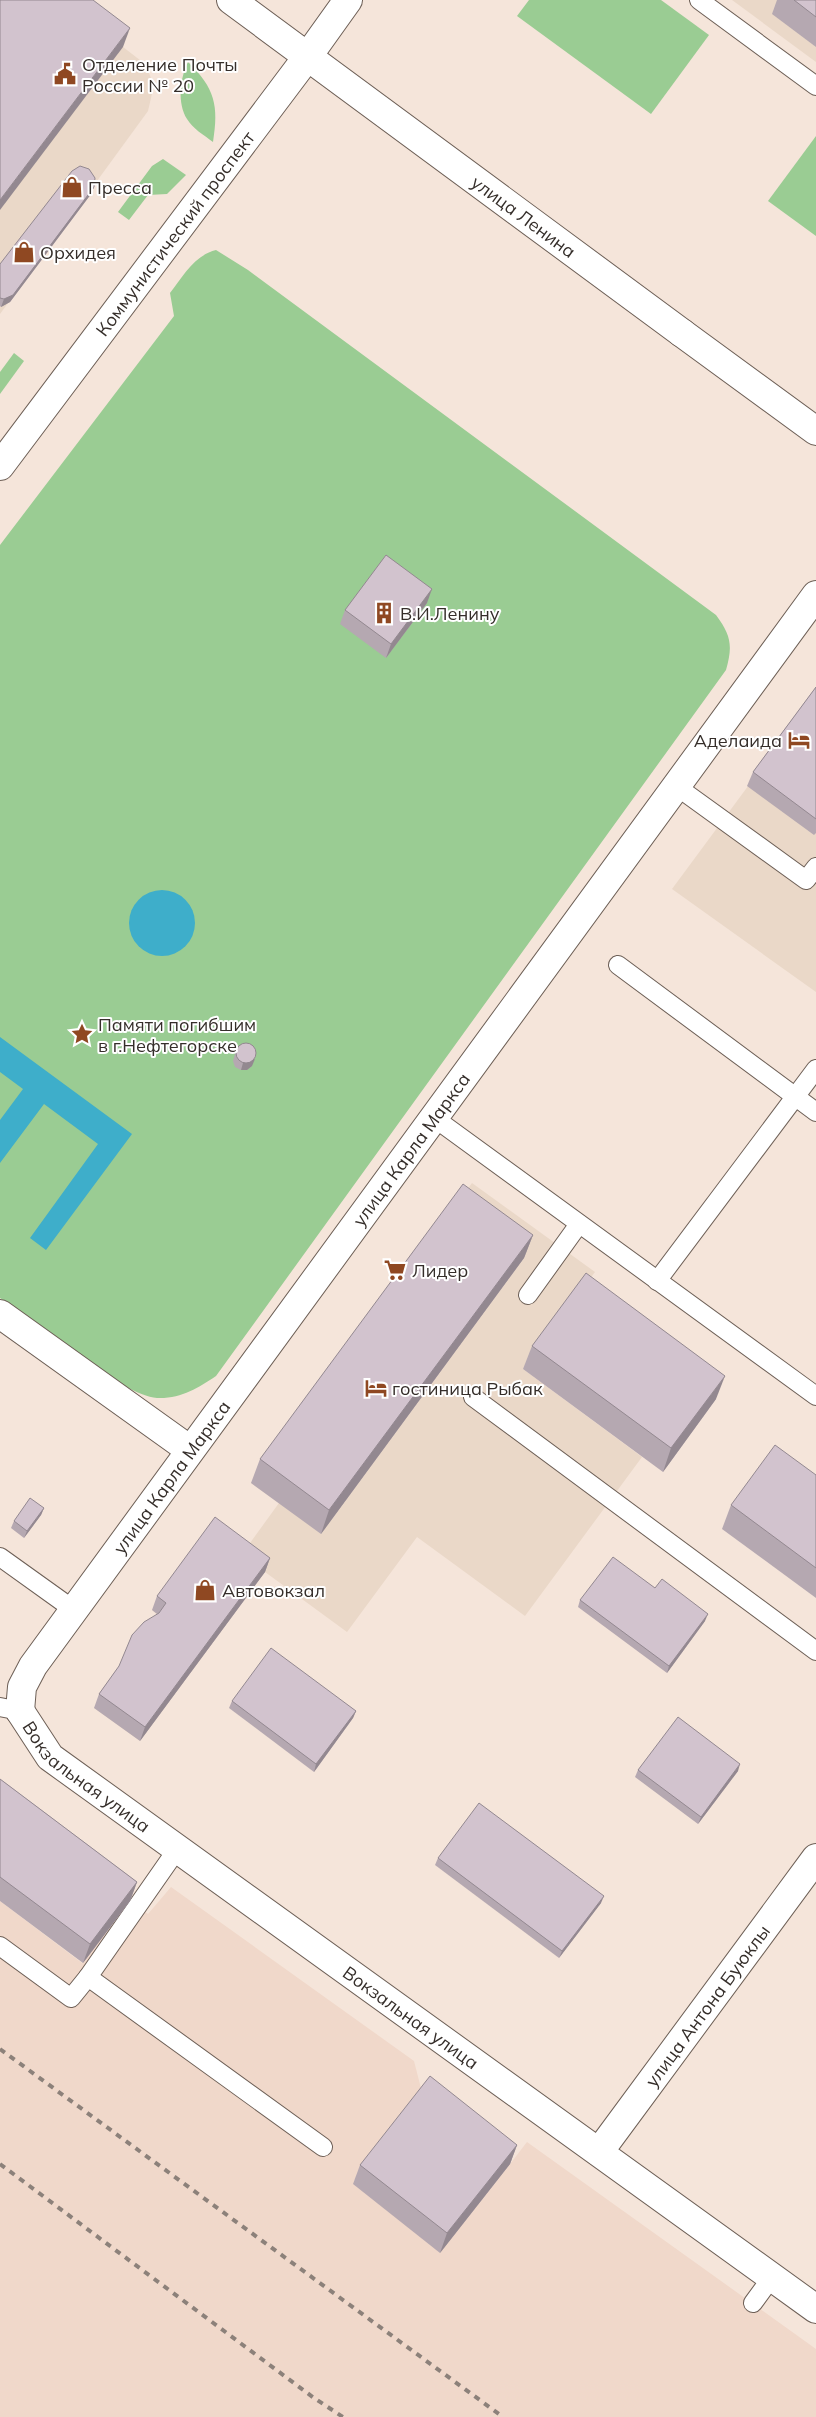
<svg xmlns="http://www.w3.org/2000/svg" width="816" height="2417" font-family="Mulish,sans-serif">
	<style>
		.commercial { fill: #ead8c8 }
		.built { fill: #f0d8ca }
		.green { fill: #9acc93 }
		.water { fill: #3eaeca }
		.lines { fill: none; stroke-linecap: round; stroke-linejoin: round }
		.lane-casing { stroke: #6d5f56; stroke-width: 20 }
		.street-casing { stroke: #6d5f56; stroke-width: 30 }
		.secondary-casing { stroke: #6d5f56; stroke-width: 30 }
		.primary-casing { stroke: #6d5f56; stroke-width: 30 }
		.lane { stroke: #fff; stroke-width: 18 }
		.street { stroke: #fff; stroke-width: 28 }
		.secondary { stroke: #fff; stroke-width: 28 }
		.primary { stroke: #fff; stroke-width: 28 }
		.rail { stroke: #8c817a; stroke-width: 4; stroke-dasharray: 6 6; stroke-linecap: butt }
		.wall { fill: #b5a8b1 }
		.shaded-wall { fill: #938890 }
		.building { fill: #d2c3ce; stroke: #938890 }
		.labels { text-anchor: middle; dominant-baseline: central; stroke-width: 4; stroke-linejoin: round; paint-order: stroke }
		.poi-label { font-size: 18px; fill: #352e2a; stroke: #fff; text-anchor: start }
		.street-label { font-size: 18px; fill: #352e2a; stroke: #fff }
	</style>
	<rect width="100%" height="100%" fill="#f5e5da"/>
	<g class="commercial">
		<path d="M0,0L123,47L145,64L154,85L148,111L0,314Z"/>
		<path d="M732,0H816V62Z"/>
		<path d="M816,694V992L672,889Z"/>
		<path d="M472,1183L595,1272L523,1369L642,1457L525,1616L417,1537L347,1632L265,1572L140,1741L94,1708L114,1680L127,1649L160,1617L152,1610L210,1531L242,1554L279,1503L251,1483Z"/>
	</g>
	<path class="built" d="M171,1887L414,2061L423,2096L510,2164L527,2142L816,2349V2417H0V1901L82,1963L130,1901L148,1914Z"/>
	<g class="green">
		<path d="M529,0H661L709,35L651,114L517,16Z"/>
		<path d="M188,62C215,88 219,106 213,142C204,135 193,129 187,119C177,103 180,78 188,62Z"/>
		<path d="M816,136V236L768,201Z"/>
		<path d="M163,159L186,175L167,194L148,195L129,220L118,212L152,166Z"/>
		<path d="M216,250L248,270L716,615C731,635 733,646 726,670L216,1376C198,1388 181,1399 157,1398C123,1396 32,1320 0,1298V545L174,316L170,293C183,276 195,255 216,250Z"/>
		<path d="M14,353L24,361L0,394V372Z"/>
	</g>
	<g class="water">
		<circle cx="162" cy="923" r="33"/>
		<path d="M0,1037L132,1134L46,1250L30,1238L98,1144L44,1104L0,1163V1120L23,1089L0,1072Z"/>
	</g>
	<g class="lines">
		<g class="lane-casing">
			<g id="lane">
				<path d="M699,0L816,86"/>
				<path d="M676,786L806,880L816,867"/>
				<path d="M618,965L816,1112"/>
				<path d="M433,1117L816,1396"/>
				<path d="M657,1281L816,1069"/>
				<path d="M528,1295L579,1224"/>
				<path d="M473,1397L816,1651"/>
				<path d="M0,1557L74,1610"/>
				<path d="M0,1707L20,1711"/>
				<path d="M178,1848L88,1977L323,2147"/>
				<path d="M0,1946L71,1998L88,1977"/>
				<path d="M753,2303L772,2277"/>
			</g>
		</g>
		<g class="street-casing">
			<g id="street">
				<path d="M0,1314L190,1450"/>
				<path id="s1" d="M20,1711L50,1757L816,2309"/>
				<path id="s2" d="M599,2152L816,1858"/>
			</g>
		</g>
		<g class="secondary-casing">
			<g id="secondary">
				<path d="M682,333L816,431"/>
				<path id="s3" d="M0,466L308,56"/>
				<path id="s4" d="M20,1711L22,1687L33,1666L816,595"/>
			</g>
		</g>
		<g class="primary-casing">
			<g id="primary">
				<path id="s5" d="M231,0L682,333"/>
				<path d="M308,56L348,0"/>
			</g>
		</g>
		<use href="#lane" class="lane"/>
		<use href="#street" class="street"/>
		<use href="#secondary" class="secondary"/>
		<use href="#primary" class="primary"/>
		<g class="rail">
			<path d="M0,2049L503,2417"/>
			<path d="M0,2164L314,2398L343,2417"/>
		</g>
	</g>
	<g class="wall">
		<path d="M777,0H816V47L772,14Z"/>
		<path d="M94,187L91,194L10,302L1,307L0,306V264Z"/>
		<path d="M427,603L386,658L340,624L345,610Z"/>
		<path d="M816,687V833L814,835L747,786L753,772Z"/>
		<path d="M237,1047L252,1066L247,1070H241L235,1067L233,1061Z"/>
		<path d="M533,1235L524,1258L321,1534L251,1483L260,1459Z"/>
		<path d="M532,1346L716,1399L663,1472L523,1369Z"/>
		<path d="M816,1475V1598L722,1529L731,1505Z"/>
		<path d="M44,1508L41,1515L24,1538L11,1528L14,1521Z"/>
		<path d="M270,1558L265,1572L140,1741L94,1708L99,1694L157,1614L152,1610L157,1596Z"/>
		<path d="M655,1588L705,1621L667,1673L578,1607L580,1600Z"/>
		<path d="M232,1701L356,1711L353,1718L314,1772L229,1708Z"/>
		<path d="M638,1770L738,1771L698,1824L635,1777Z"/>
		<path d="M0,1779L137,1882L130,1901L83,1963L0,1901Z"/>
		<path d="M438,1858L601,1903L559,1958L435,1865Z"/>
		<path d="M517,2145L510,2164L440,2253L353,2184L360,2165Z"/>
	</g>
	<g class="shaded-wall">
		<path d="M130,28L123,47L0,210V200Z"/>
		<path d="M94,187L91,194L10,302L1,307L4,299Z"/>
		<path d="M432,589L427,603L386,658L391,644Z"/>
		<path d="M255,1059L252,1066L247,1070H241L243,1063Z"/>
		<path d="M533,1235L524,1258L321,1534L329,1510Z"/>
		<path d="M725,1376L716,1399L663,1472L671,1448Z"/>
		<path d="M44,1508L41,1515L24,1538L27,1531Z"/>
		<path d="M270,1558L265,1572L140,1741L145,1727Z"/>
		<path d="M708,1614L705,1621L667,1673L669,1666Z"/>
		<path d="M356,1711L353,1718L314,1772L316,1764Z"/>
		<path d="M740,1764L738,1771L698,1824L701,1817Z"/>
		<path d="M137,1882L130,1901L83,1963L90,1944Z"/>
		<path d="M604,1896L601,1903L559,1958L562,1951Z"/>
		<path d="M517,2145L510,2164L440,2253L447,2233Z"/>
	</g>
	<g class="building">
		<path d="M0,0H93L130,28L0,200Z"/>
		<path d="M794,0H816V17Z"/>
		<path d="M80,166L89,169L95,178L94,187L13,295L4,299L0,298V264L72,171Z"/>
		<path d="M386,555L432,589L391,644L345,610Z"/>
		<path d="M816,687V819L753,772Z"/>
		<circle cx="246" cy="1053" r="10"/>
		<path d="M463,1184L533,1235L329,1510L260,1459Z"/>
		<path d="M586,1273L725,1376L671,1448L532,1346Z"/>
		<path d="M775,1445L816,1475V1568L731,1505Z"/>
		<path d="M30,1498L44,1508L27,1531L14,1521Z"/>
		<path d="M215,1517L270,1558L145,1727L99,1694L119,1666L132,1635L144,1622L159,1613L166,1603L157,1596Z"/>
		<path d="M613,1557L655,1588L662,1579L708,1614L669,1666L580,1600Z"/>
		<path d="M271,1648L356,1711L316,1764L232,1701Z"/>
		<path d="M678,1717L740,1764L701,1817L638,1770Z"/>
		<path d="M0,1779L137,1882L90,1944L0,1877Z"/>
		<path d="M479,1803L604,1896L562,1951L438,1858Z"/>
		<path d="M430,2076L517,2145L447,2233L360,2165Z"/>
	</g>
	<defs>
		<g id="civic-bare" transform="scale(1.725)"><path d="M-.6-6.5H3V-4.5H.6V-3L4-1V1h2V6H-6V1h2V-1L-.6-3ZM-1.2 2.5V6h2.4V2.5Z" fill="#8f4822" stroke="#fff" stroke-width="2.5" paint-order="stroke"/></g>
		<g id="shop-bare" transform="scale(1.725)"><path d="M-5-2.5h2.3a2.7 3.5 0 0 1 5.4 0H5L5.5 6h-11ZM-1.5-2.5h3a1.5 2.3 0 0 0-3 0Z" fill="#8f4822" stroke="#fff" stroke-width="2.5" paint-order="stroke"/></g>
		<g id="building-bare" transform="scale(1.725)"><path d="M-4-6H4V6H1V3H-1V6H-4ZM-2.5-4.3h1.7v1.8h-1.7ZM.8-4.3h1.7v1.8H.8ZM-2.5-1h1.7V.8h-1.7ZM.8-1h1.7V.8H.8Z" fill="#8f4822" stroke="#fff" stroke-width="2.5" paint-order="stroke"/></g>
		<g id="hotel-bare" transform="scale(1.725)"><path d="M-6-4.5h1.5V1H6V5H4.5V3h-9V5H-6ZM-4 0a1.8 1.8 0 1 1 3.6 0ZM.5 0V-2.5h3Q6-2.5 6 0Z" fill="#8f4822" stroke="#fff" stroke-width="2.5" paint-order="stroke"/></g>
		<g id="sight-bare" transform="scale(1.725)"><path d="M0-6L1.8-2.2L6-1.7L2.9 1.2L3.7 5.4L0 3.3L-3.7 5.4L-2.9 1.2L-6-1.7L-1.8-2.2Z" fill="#8f4822" stroke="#fff" stroke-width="2.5" paint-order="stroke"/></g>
		<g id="supermarket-bare" transform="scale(1.725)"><path d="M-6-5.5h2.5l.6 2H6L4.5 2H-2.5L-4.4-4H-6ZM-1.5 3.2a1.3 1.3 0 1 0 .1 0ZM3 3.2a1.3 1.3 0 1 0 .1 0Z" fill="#8f4822" stroke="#fff" stroke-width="2.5" paint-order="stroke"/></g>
	</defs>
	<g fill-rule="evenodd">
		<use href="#civic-bare" x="65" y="74"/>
		<use href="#shop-bare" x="72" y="187"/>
		<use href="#shop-bare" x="24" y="252"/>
		<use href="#building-bare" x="384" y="613"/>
		<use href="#hotel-bare" x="799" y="740"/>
		<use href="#sight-bare" x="82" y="1034"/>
		<use href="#supermarket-bare" x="395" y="1270"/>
		<use href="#hotel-bare" x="376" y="1388"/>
		<use href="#shop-bare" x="205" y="1590"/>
	</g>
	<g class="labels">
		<g class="poi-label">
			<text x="82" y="64">Отделение Почты<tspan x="82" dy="21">России № 20</tspan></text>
			<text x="88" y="187">Пресса</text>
			<text x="40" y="252">Орхидея</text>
			<text x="400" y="613">В.И.Ленину</text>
			<text x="782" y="740" text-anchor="end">Аделаида</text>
			<text x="98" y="1024">Памяти погибшим<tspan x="98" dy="21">в г.Нефтегорске</tspan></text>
			<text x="412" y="1270">Лидер</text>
			<text x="392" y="1388">гостиница Рыбак</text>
			<text x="222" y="1590">Автовокзал</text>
		</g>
		<g class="street-label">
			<text stroke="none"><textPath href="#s5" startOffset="364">улица Ленина</textPath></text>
			<text stroke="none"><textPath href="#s3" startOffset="291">Коммунистический проспект</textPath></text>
			<text stroke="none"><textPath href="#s4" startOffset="688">улица Карла Маркса</textPath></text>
			<text stroke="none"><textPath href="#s4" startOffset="282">улица Карла Маркса</textPath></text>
			<text stroke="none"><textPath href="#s1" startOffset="95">Вокзальная улица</textPath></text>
			<text stroke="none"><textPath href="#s2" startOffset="182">улица Антона Буюклы</textPath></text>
			<text stroke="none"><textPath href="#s1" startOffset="500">Вокзальная улица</textPath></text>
		</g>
	</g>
</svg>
